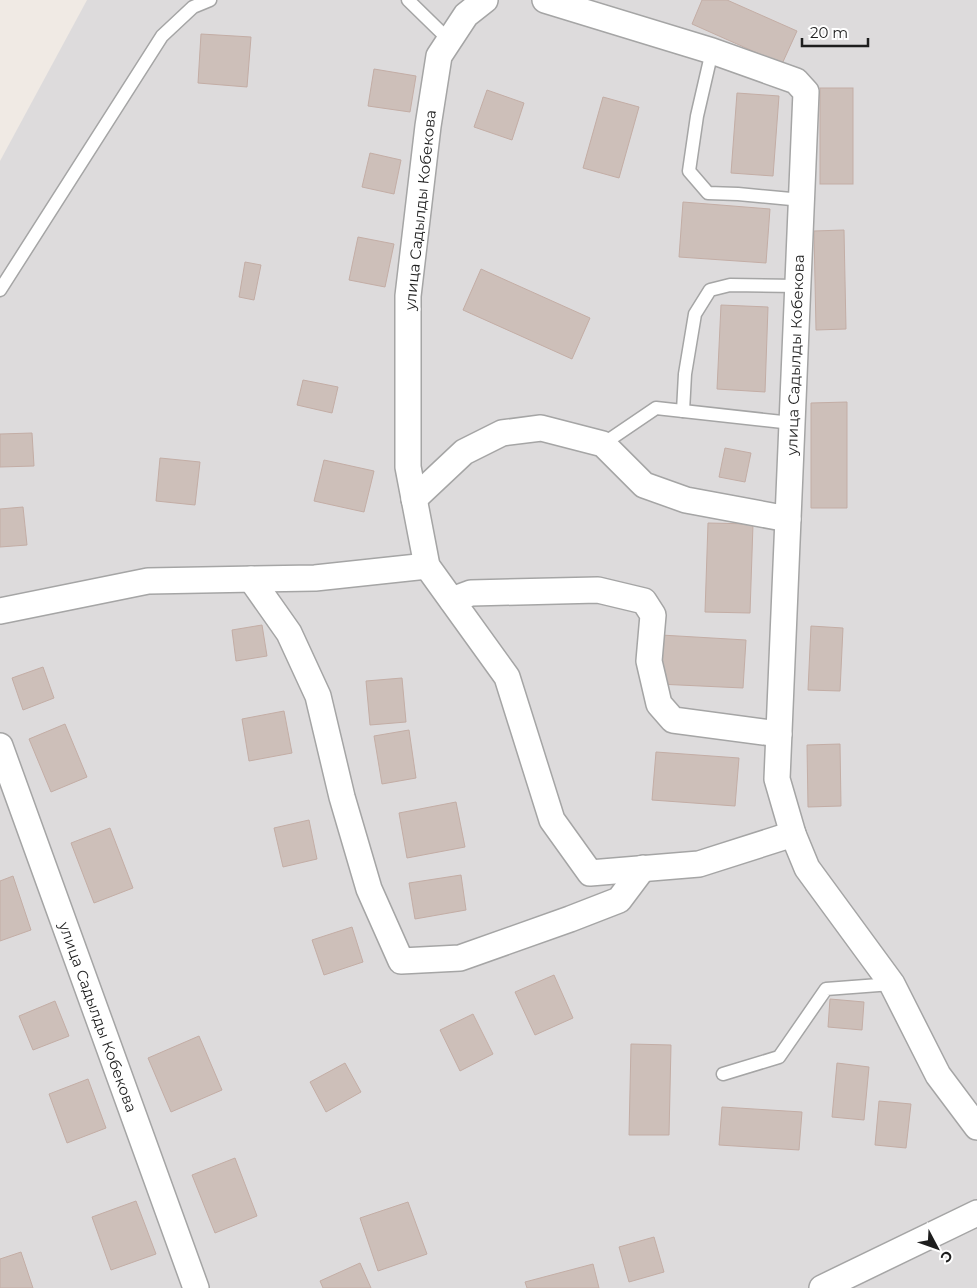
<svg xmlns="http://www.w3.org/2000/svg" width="977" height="1288" font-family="Montserrat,sans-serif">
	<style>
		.residential { fill: #dddbdc }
		.building { fill: #cdbfb9; stroke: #c3ada5 }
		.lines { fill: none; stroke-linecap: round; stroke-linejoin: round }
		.lane-casing { stroke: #a5a5a5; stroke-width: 15 }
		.street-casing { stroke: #a5a5a5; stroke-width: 28 }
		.lane { stroke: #fff; stroke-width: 12 }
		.street { stroke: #fff; stroke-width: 25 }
		.labels { text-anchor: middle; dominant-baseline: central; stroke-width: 4.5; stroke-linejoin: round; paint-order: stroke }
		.street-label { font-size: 15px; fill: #1e1e1e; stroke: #fff }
	</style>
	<rect width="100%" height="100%" fill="#f0eae4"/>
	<path class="residential" d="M87,0H977V1288H0V161Z"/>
	<g class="building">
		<path d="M702,0H727L797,31L782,64L692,24Z"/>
		<path d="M201,34L251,37L247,87L198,83Z"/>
		<path d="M374,69L416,76L410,112L368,106Z"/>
		<rect x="820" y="88" width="33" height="96"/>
		<path d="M487,90L524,103L512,140L474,127Z"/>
		<path d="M737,93L779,96L773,176L731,173Z"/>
		<path d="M603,97L639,107L619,178L583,168Z"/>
		<path d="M370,153L401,160L394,194L362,187Z"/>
		<path d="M683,202L770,209L766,263L679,257Z"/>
		<path d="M844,230L846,329L816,330L814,231Z"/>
		<path d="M358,237L394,244L385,287L349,280Z"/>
		<path d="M245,262L261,265L254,300L239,297Z"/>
		<path d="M481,269L590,318L572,359L463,310Z"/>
		<path d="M721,305L768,307L765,392L717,389Z"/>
		<path d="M303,380L338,387L332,413L297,405Z"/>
		<path d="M847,402V508H811V403Z"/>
		<path d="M32,433L34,466L0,467V434Z"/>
		<path d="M725,448L751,453L745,482L719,477Z"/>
		<path d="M160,458L200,462L195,505L156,501Z"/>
		<path d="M324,460L374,471L364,512L314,501Z"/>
		<path d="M23,507L27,545L0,547V509Z"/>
		<path d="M708,523L753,524L750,613L705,612Z"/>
		<path d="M262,625L267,656L236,661L232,630Z"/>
		<path d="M811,626L843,628L840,691L808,690Z"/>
		<path d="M661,635L746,640L743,688L658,684Z"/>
		<path d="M43,667L54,698L23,710L12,678Z"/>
		<path d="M402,678L406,722L370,725L366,681Z"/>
		<path d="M284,711L292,753L249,761L242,719Z"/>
		<path d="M65,724L87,777L51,792L29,739Z"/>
		<path d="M409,730L416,778L382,784L374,736Z"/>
		<path d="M840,744L841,806L808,807L807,745Z"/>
		<path d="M656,752L739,758L735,806L652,800Z"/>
		<path d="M456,802L465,847L407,858L399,813Z"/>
		<path d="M309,820L317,859L283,867L274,828Z"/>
		<path d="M110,828L133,888L94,903L71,843Z"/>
		<path d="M461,875L466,910L415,919L409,883Z"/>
		<path d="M13,876L31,930L0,941V881Z"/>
		<path d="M352,927L363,962L324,975L312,940Z"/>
		<path d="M554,975L573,1018L535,1035L515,992Z"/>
		<path d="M830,999L864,1002L862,1030L828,1027Z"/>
		<path d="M55,1001L69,1036L33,1050L19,1016Z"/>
		<path d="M473,1014L493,1054L460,1071L440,1030Z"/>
		<path d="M199,1036L222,1090L171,1112L148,1058Z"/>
		<path d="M631,1044L671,1045L669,1135H629Z"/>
		<path d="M345,1063L361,1092L326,1112L310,1082Z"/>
		<path d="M837,1063L869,1067L864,1120L832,1117Z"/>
		<path d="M88,1079L106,1128L67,1143L49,1094Z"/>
		<path d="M879,1101L911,1104L906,1148L875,1145Z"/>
		<path d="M722,1107L802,1112L799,1150L719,1145Z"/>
		<path d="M235,1158L257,1216L215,1233L192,1175Z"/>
		<path d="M136,1201L156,1254L111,1270L92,1217Z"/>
		<path d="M408,1202L427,1254L378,1271L360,1218Z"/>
		<path d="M654,1237L664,1272L629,1282L619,1247Z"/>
		<path d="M21,1252L33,1288H0V1259Z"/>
		<path d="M360,1263L371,1288H323L320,1281Z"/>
		<path d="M593,1264L599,1288H527L525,1282Z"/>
	</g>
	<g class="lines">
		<g class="lane-casing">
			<g id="lane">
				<path d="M408,0L449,40"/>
				<path d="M712,51L697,116L689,171L708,193L738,194L802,200"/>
				<path d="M0,290L162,36L193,7L210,0"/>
				<path d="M683,411L685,374L695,314L710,290L730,285L798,286"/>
				<path d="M603,444L656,408L792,423"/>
				<path d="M723,1074L779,1057L826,989L892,984"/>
			</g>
		</g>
		<g class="street-casing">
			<g id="street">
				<path d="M485,0L466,15L439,56L428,126L408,296V467L427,566L507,677L552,820L590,873L699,864L793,834"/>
				<path d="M545,0L712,51L796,81L806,92L777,779L793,834L807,868L892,984L938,1075L977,1127"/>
				<path d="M414,499L464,452L502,433L541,428L603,444L644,485L686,500L788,519"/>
				<path d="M251,579L289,633L318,696L342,797L369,889L401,961L460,958L570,919L619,900L643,868"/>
				<path d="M452,600L471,593L598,590L644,601L653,615L649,661L659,704L673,720L779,734"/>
				<path d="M0,611L148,581L315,578L427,566"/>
				<path d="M0,746L196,1288"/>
				<path d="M822,1288L977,1213"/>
			</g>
		</g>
		<use href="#lane" class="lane"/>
		<use href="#street" class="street"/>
	</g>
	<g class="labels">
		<g class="street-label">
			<text transform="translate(420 210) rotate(-84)">улица Садылды Кобекова</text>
			<text transform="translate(795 355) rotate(-88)">улица Садылды Кобекова</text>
			<text transform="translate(98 1017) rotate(70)">улица Садылды Кобекова</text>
		</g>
	</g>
	<g transform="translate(937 1248) rotate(131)" stroke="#ffffff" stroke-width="4" paint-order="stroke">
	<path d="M0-4L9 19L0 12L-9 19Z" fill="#1e1e1e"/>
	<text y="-8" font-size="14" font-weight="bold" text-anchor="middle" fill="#1e1e1e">С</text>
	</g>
	<path d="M802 38v8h66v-8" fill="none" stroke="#1e1e1e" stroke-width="2.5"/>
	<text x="810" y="38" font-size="15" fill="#1e1e1e" stroke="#ffffff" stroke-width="4" paint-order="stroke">20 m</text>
</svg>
